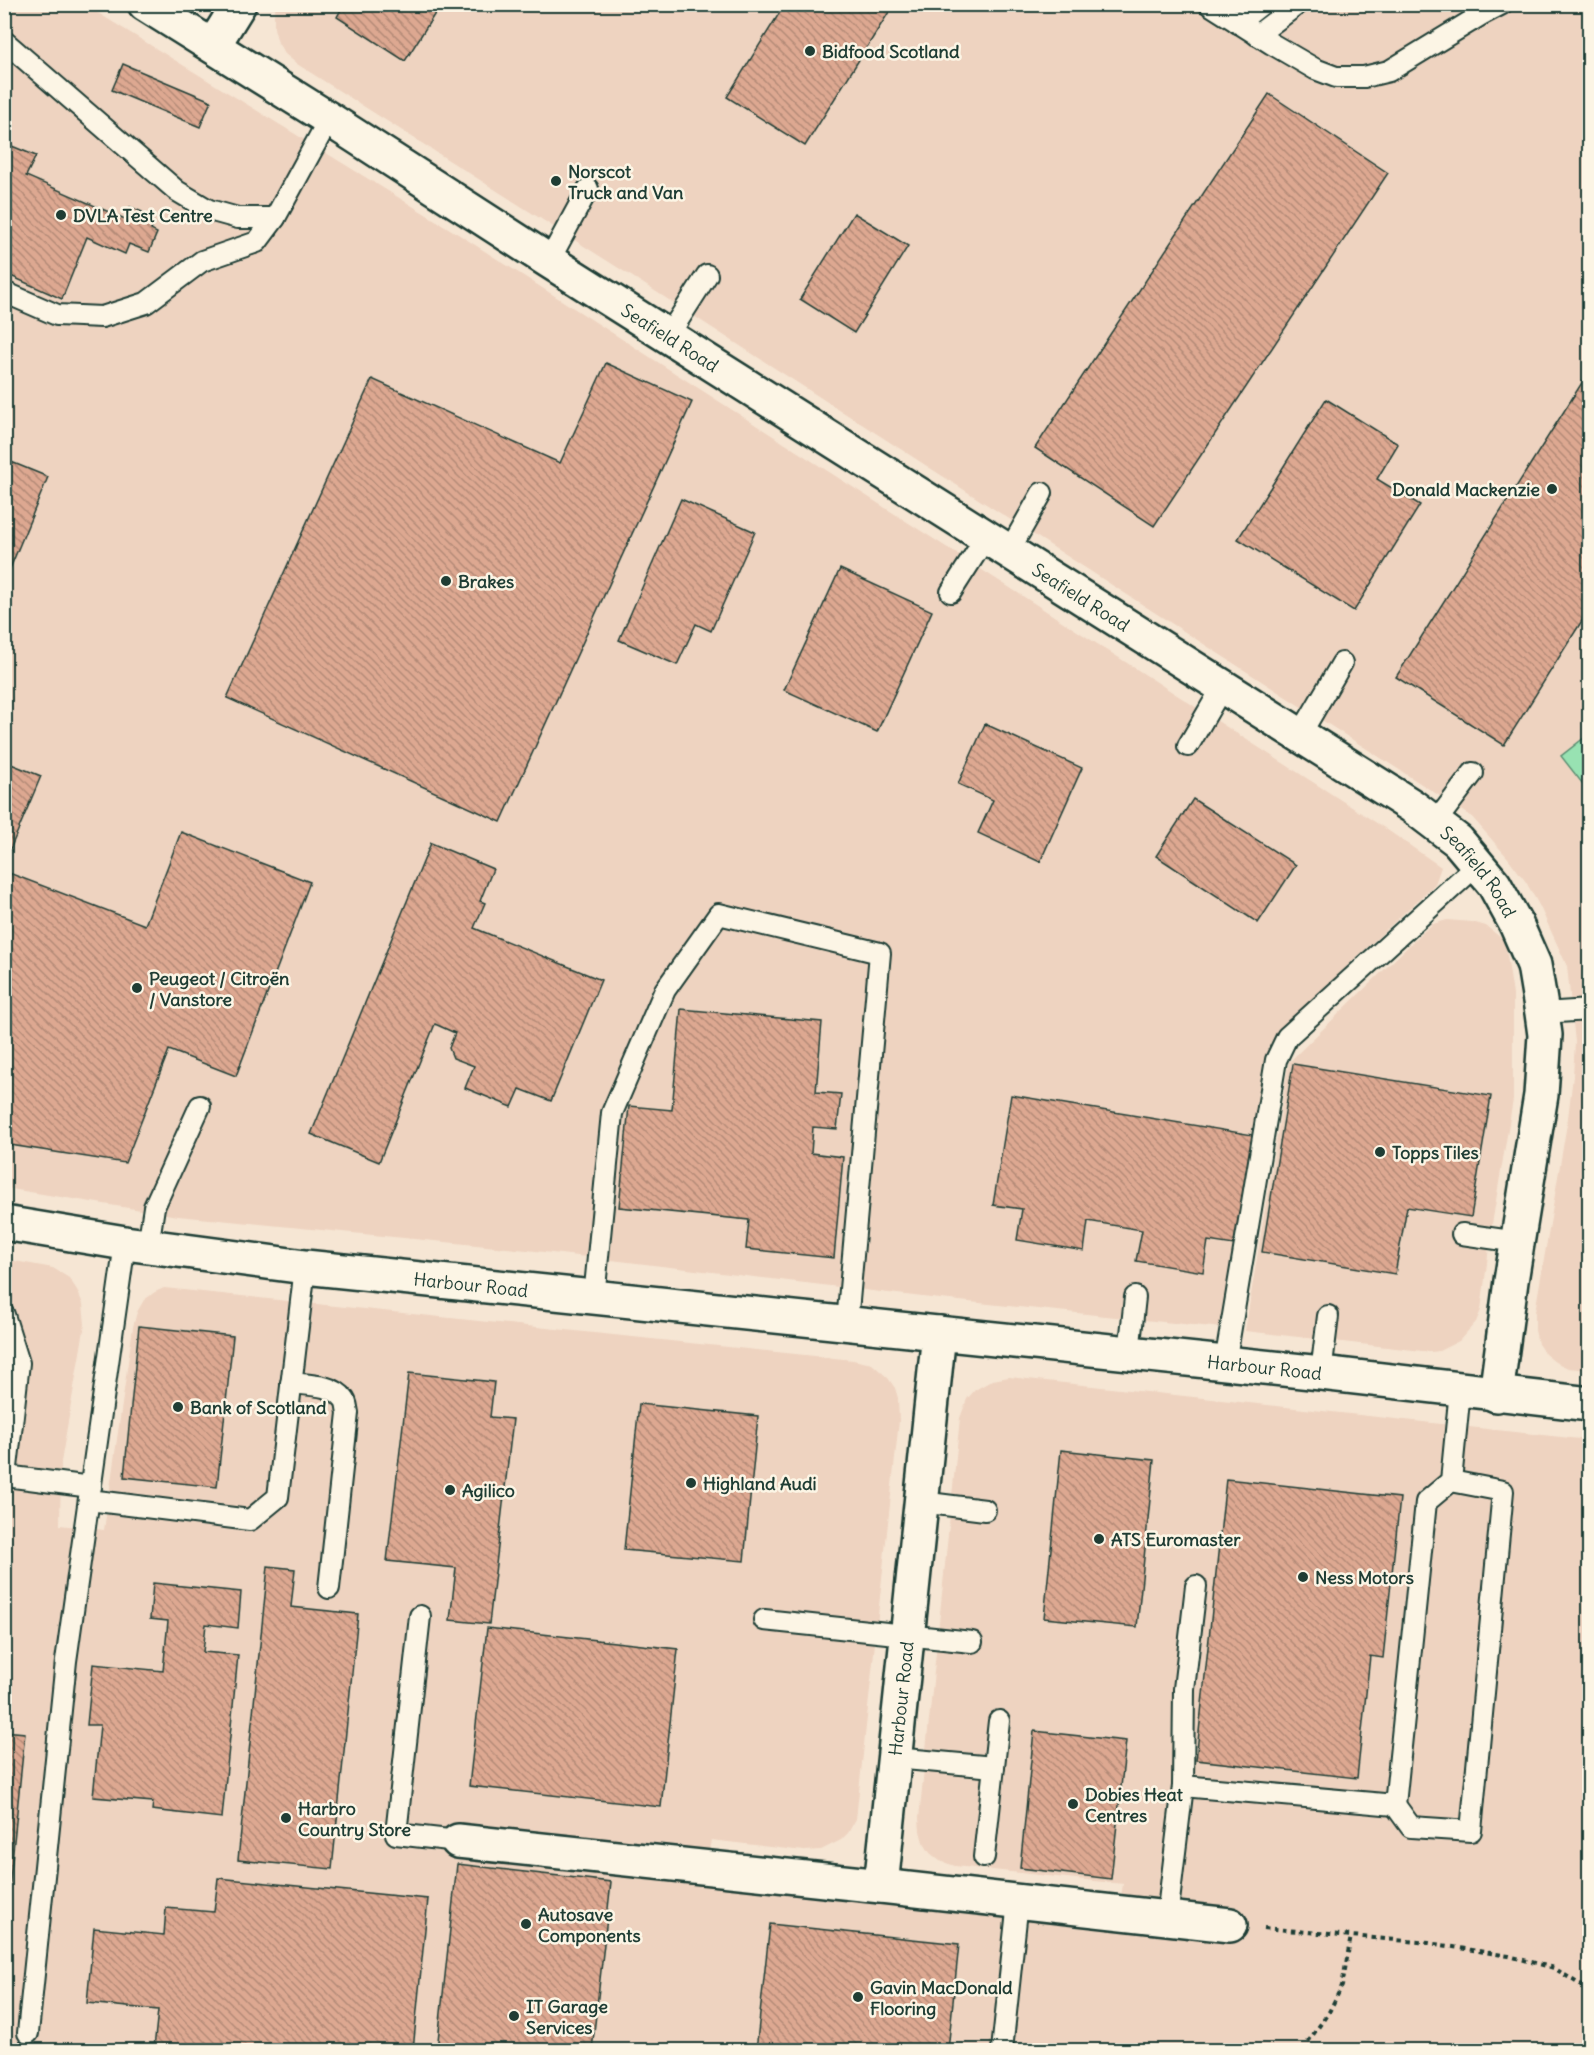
<svg xmlns="http://www.w3.org/2000/svg" width="1594" height="2055" font-family="Delius,sans-serif">
	<style>
		.built { fill: #eed3c0 }
		.green { fill: #98e2b2; stroke: #5c9073; stroke-width: 1.5 }
		.building { fill: url(#building-back-hatch); stroke: #1f3d34; stroke-width: 1.5 }
		.lines { fill: none; stroke-linecap: round; stroke-linejoin: round }
		.lane-casing { stroke: #1f3d34; stroke-width: 24 }
		.street-casing { stroke: #1f3d34; stroke-width: 38 }
		.secondary-casing { stroke: #1f3d34; stroke-width: 38 }
		.path { stroke: #1f3d34; stroke-width: 4; stroke-dasharray: 4.5 4.5; stroke-linecap: butt }
		.lane { stroke: #fcf5e5; stroke-width: 20 }
		.street { stroke: #fcf5e5; stroke-width: 33 }
		.secondary { stroke: #fcf5e5; stroke-width: 33 }
		.poi-dot { fill: #1f3d34; stroke: #fcf5e5; stroke-width: 2 }
		.labels { text-anchor: middle; dominant-baseline: central; stroke-width: 5; stroke-linejoin: round; paint-order: stroke }
		.poi-label { font-size: 18px; font-weight: bold; fill: #1f3d34; stroke: #fcf5e5; text-anchor: start }
		.street-label { font-size: 18px; fill: #1f3d34; stroke: #fcf5e5 }
	</style>
	<defs>
		<pattern id="building-back-hatch" width="6" height="6" patternUnits="userSpaceOnUse" patternTransform="scale(1.5)"><rect width="6" height="6" fill="#dda891"/><path d="M-1 5l2 2M0 0l6 6M5-1l2 2" fill="none" stroke="#b38a77"/></pattern>
	</defs>
	<rect width="100%" height="100%" fill="#f6e6d4"/>
	<filter id="ink" filterUnits="userSpaceOnUse"><feTurbulence type="fractalNoise" baseFrequency=".0167" numOctaves="2"/><feDisplacementMap in="SourceGraphic" scale="12" xChannelSelector="R" yChannelSelector="G"/><feConvolveMatrix kernelMatrix="1 2 1 2 8 2 1 2 1" color-interpolation-filters="sRGB"/></filter>
	<g filter="url(#ink)">
		<g class="built">
			<path d="M276,4L1589,5V1370L1568,1368L1555,1362L1545,1354L1538,1344L1535,1330V1312L1568,1118L1573,1076L1575,1042L1567,966L1540,907L1526,882L1508,858L1471,816L658,293L297,64L285,54L278,43L274,28V15Z"/>
			<path d="M5,5H85L458,234L1386,829L1441,867L1435,884L1278,1031L1268,1048L1222,1328L931,1298L527,1250L178,1216L5,1188Z"/>
			<path d="M1447,920L1472,922L1486,926L1505,941L1513,995V1100L1492,1224L1481,1310L1476,1322L1459,1341L1439,1351L1431,1352L1245,1331L1289,1062L1423,932L1433,924Z"/>
			<path d="M4,1259L53,1268L69,1278L77,1290L83,1304L85,1324L61,1462L60,1525L104,1530L133,1327L137,1312L144,1300L155,1292L164,1288L853,1360L872,1364L888,1378L895,1388L898,1398L899,1421L856,1819L848,1833L841,1840L821,1850L804,1851L711,1840L709,1851L463,1823L459,1856L1231,1909L1121,1897L1123,1884L955,1866L940,1861L930,1853L923,1842L920,1831L919,1818L960,1418L967,1399L975,1390L993,1380L1009,1377L1589,1440V2050H5Z"/>
		</g>
		<path class="green" d="M1589,734V786L1586,788L1561,756Z"/>
		<g class="building">
			<path d="M344,4H441L405,61L337,17Z"/>
			<path d="M785,4H894L805,146L727,97Z"/>
			<path d="M123,64L211,101L200,127L112,90Z"/>
			<path d="M1269,94L1388,173L1154,526L1035,448Z"/>
			<path d="M4,130L12,133L7,144L36,156L26,176L125,219L130,207L142,212L154,223L151,230L157,233L149,252L129,244L125,254L87,237L62,299L4,273Z"/>
			<path d="M854,213L908,246L854,333L800,299Z"/>
			<path d="M606,363L692,402L501,822L227,698L372,379L560,463Z"/>
			<path d="M1590,370V608L1504,745L1396,677Z"/>
			<path d="M1326,399L1398,444L1377,479L1420,505L1354,611L1238,539Z"/>
			<path d="M4,459L48,477L4,583Z"/>
			<path d="M681,499L755,532L711,631L696,624L677,665L619,640Z"/>
			<path d="M840,569L932,611L877,732L784,690Z"/>
			<path d="M985,724L1082,768L1040,862L978,833L993,800L958,784Z"/>
			<path d="M11,764L41,776L6,859L4,779Z"/>
			<path d="M1193,799L1296,865L1258,923L1156,856Z"/>
			<path d="M181,832L310,882L236,1076L169,1050L125,1163L4,1144V871L145,925Z"/>
			<path d="M431,843L493,869L480,901L485,903L474,928L601,980L551,1101L520,1089L512,1107L465,1088L474,1066L453,1058L449,1048L455,1033L435,1024L379,1162L311,1134Z"/>
			<path d="M681,1009L822,1022L816,1092L841,1094L837,1129L813,1127L811,1153L843,1157L834,1258L746,1249L749,1220L619,1207L629,1106L672,1110Z"/>
			<path d="M1293,1064L1491,1096L1471,1217L1407,1207L1395,1274L1262,1252Z"/>
			<path d="M1011,1095L1253,1135L1234,1245L1208,1241L1203,1272L1136,1261L1142,1230L1088,1221L1084,1251L1017,1240L1022,1209L993,1205Z"/>
			<path d="M139,1326L233,1336L217,1487L124,1477Z"/>
			<path d="M409,1373L494,1382L490,1417L513,1419L489,1624L450,1620L456,1568L387,1561Z"/>
			<path d="M639,1404L758,1416L744,1561L624,1550Z"/>
			<path d="M1061,1450L1154,1460L1137,1627L1044,1618Z"/>
			<path d="M1226,1479L1400,1498L1383,1658L1370,1656L1357,1778L1196,1760Z"/>
			<path d="M268,1566L295,1569L291,1607L358,1614L332,1869L238,1860Z"/>
			<path d="M153,1583L241,1592L238,1628L206,1624L203,1652L238,1655L222,1818L152,1810L153,1802L93,1797L100,1725H87L93,1664L163,1671L168,1621L150,1619Z"/>
			<path d="M487,1628L678,1649L661,1807L469,1786Z"/>
			<path d="M4,1731L25,1733L8,1900L4,1899Z"/>
			<path d="M1034,1731L1126,1741L1111,1879L1020,1868Z"/>
			<path d="M457,1864L611,1882L592,2050H437Z"/>
			<path d="M218,1878L428,1899L413,2050H177L154,2048L158,2010L87,2003L94,1928L164,1935L166,1908L214,1912Z"/>
			<path d="M770,1924L959,1944L948,2050H756Z"/>
		</g>
		<g class="lines">
			<g class="lane-casing">
				<g id="lane">
					<path d="M1209,4L1272,44L1315,69L1336,77H1364L1389,71L1481,15L1502,4"/>
					<path d="M1238,23L1262,4"/>
					<path d="M1257,35L1298,4"/>
					<path d="M4,41L177,191L209,210L238,218H275"/>
					<path d="M549,261L588,189"/>
					<path d="M4,292L57,315L102,317L146,303L202,261L257,242L275,218L329,119"/>
					<path d="M668,336L707,275"/>
					<path d="M1009,551L1042,493"/>
					<path d="M951,592L986,537"/>
					<path d="M1300,735L1342,663"/>
					<path d="M1188,746L1223,686"/>
					<path d="M1435,823L1473,773"/>
					<path d="M1542,1013L1590,1010"/>
					<path d="M1462,1234L1518,1242"/>
					<path d="M148,1246L154,1207L200,1106"/>
					<path d="M594,1298L612,1113L665,990L719,914L880,953L847,1323"/>
					<path d="M4,1315L19,1363L6,1476L91,1487"/>
					<path d="M1129,1353L1135,1297"/>
					<path d="M1225,1363L1276,1060L1287,1037L1478,864"/>
					<path d="M1321,1373L1328,1316"/>
					<path d="M291,1383C307,1385 334,1384 344,1399C347,1402 347,1409 348,1413L329,1588"/>
					<path d="M89,1500L250,1520L278,1497L305,1267"/>
					<path d="M921,1502L985,1510"/>
					<path d="M420,1616L396,1834L458,1841"/>
					<path d="M764,1620L972,1642"/>
					<path d="M894,1758L994,1767"/>
					<path d="M1183,1786L1395,1805L1426,1502L1451,1481L1460,1390"/>
					<path d="M1395,1805L1411,1827L1471,1831L1503,1491L1451,1481"/>
					<path d="M984,1857L999,1721"/>
					<path d="M1167,1918L1183,1786L1184,1689L1196,1586"/>
					<path d="M28,2033L66,1661L125,1243"/>
					<path d="M1002,2050L1018,1901"/>
				</g>
			</g>
			<g class="street-casing">
				<g id="street">
					<path id="s1" d="M145,4L329,119L549,261L1412,806L1458,841L1494,884L1516,924L1534,965L1542,1013L1545,1035L1541,1095L1511,1281L1496,1395"/>
					<path d="M213,46L239,4"/>
					<path id="s2" d="M458,1841L881,1886L939,1333"/>
					<path d="M881,1886L1230,1925"/>
				</g>
			</g>
			<g class="secondary-casing">
				<g id="secondary">
					<path id="s3" d="M4,1223L125,1243L305,1267L1321,1373L1590,1404"/>
				</g>
			</g>
			<g class="path">
				<path d="M1264,1928L1429,1943L1509,1956L1554,1968L1590,1991"/>
				<path d="M1308,2042L1329,2012L1342,1986L1351,1936"/>
			</g>
			<use href="#lane" class="lane"/>
			<use href="#street" class="street"/>
			<use href="#secondary" class="secondary"/>
		</g>
	</g>
	<g class="poi-dot">
		<circle cx="810" cy="51" r="6"/>
		<circle cx="556" cy="181" r="6"/>
		<circle cx="61" cy="215" r="6"/>
		<circle cx="1552" cy="489" r="6"/>
		<circle cx="446" cy="581" r="6"/>
		<circle cx="137" cy="988" r="6"/>
		<circle cx="1380" cy="1152" r="6"/>
		<circle cx="178" cy="1407" r="6"/>
		<circle cx="691" cy="1483" r="6"/>
		<circle cx="450" cy="1490" r="6"/>
		<circle cx="1099" cy="1539" r="6"/>
		<circle cx="1303" cy="1577" r="6"/>
		<circle cx="1073" cy="1804" r="6"/>
		<circle cx="286" cy="1818" r="6"/>
		<circle cx="526" cy="1924" r="6"/>
		<circle cx="858" cy="1997" r="6"/>
		<circle cx="514" cy="2016" r="6"/>
	</g>
	<g class="labels">
		<g class="poi-label">
			<text x="822" y="51">Bidfood Scotland</text>
			<text x="568" y="171">Norscot<tspan x="568" dy="21">Truck and Van</tspan></text>
			<text x="73" y="215">DVLA Test Centre</text>
			<text x="1540" y="489" text-anchor="end">Donald Mackenzie</text>
			<text x="458" y="581">Brakes</text>
			<text x="149" y="978">Peugeot / Citroën<tspan x="149" dy="21">/ Vanstore</tspan></text>
			<text x="1392" y="1152">Topps Tiles</text>
			<text x="190" y="1407">Bank of Scotland</text>
			<text x="703" y="1483">Highland Audi</text>
			<text x="462" y="1490">Agilico</text>
			<text x="1111" y="1539">ATS Euromaster</text>
			<text x="1315" y="1577">Ness Motors</text>
			<text x="1085" y="1794">Dobies Heat<tspan x="1085" dy="21">Centres</tspan></text>
			<text x="298" y="1808">Harbro<tspan x="298" dy="21">Country Store</tspan></text>
			<text x="538" y="1914">Autosave<tspan x="538" dy="21">Components</tspan></text>
			<text x="870" y="1987">Gavin MacDonald<tspan x="870" dy="21">Flooring</tspan></text>
			<text x="526" y="2006">IT Garage<tspan x="526" dy="21">Services</tspan></text>
		</g>
		<g class="street-label">
			<text stroke="none"><textPath href="#s1" startOffset="622">Seafield Road</textPath></text>
			<text stroke="none"><textPath href="#s1" startOffset="1108">Seafield Road</textPath></text>
			<text stroke="none"><textPath href="#s1" startOffset="1594">Seafield Road</textPath></text>
			<text stroke="none"><textPath href="#s3" startOffset="471">Harbour Road</textPath></text>
			<text stroke="none"><textPath href="#s3" startOffset="1269">Harbour Road</textPath></text>
			<text stroke="none"><textPath href="#s2" startOffset="614">Harbour Road</textPath></text>
		</g>
	</g>
	<rect width="1594" height="2055" fill="none" stroke="#fcf5e5" stroke-width="24"/>
	<rect x="12" y="12" width="1570" height="2031" fill="none" stroke="#1f3d34" stroke-width="2" filter="url(#ink)"/>
</svg>
